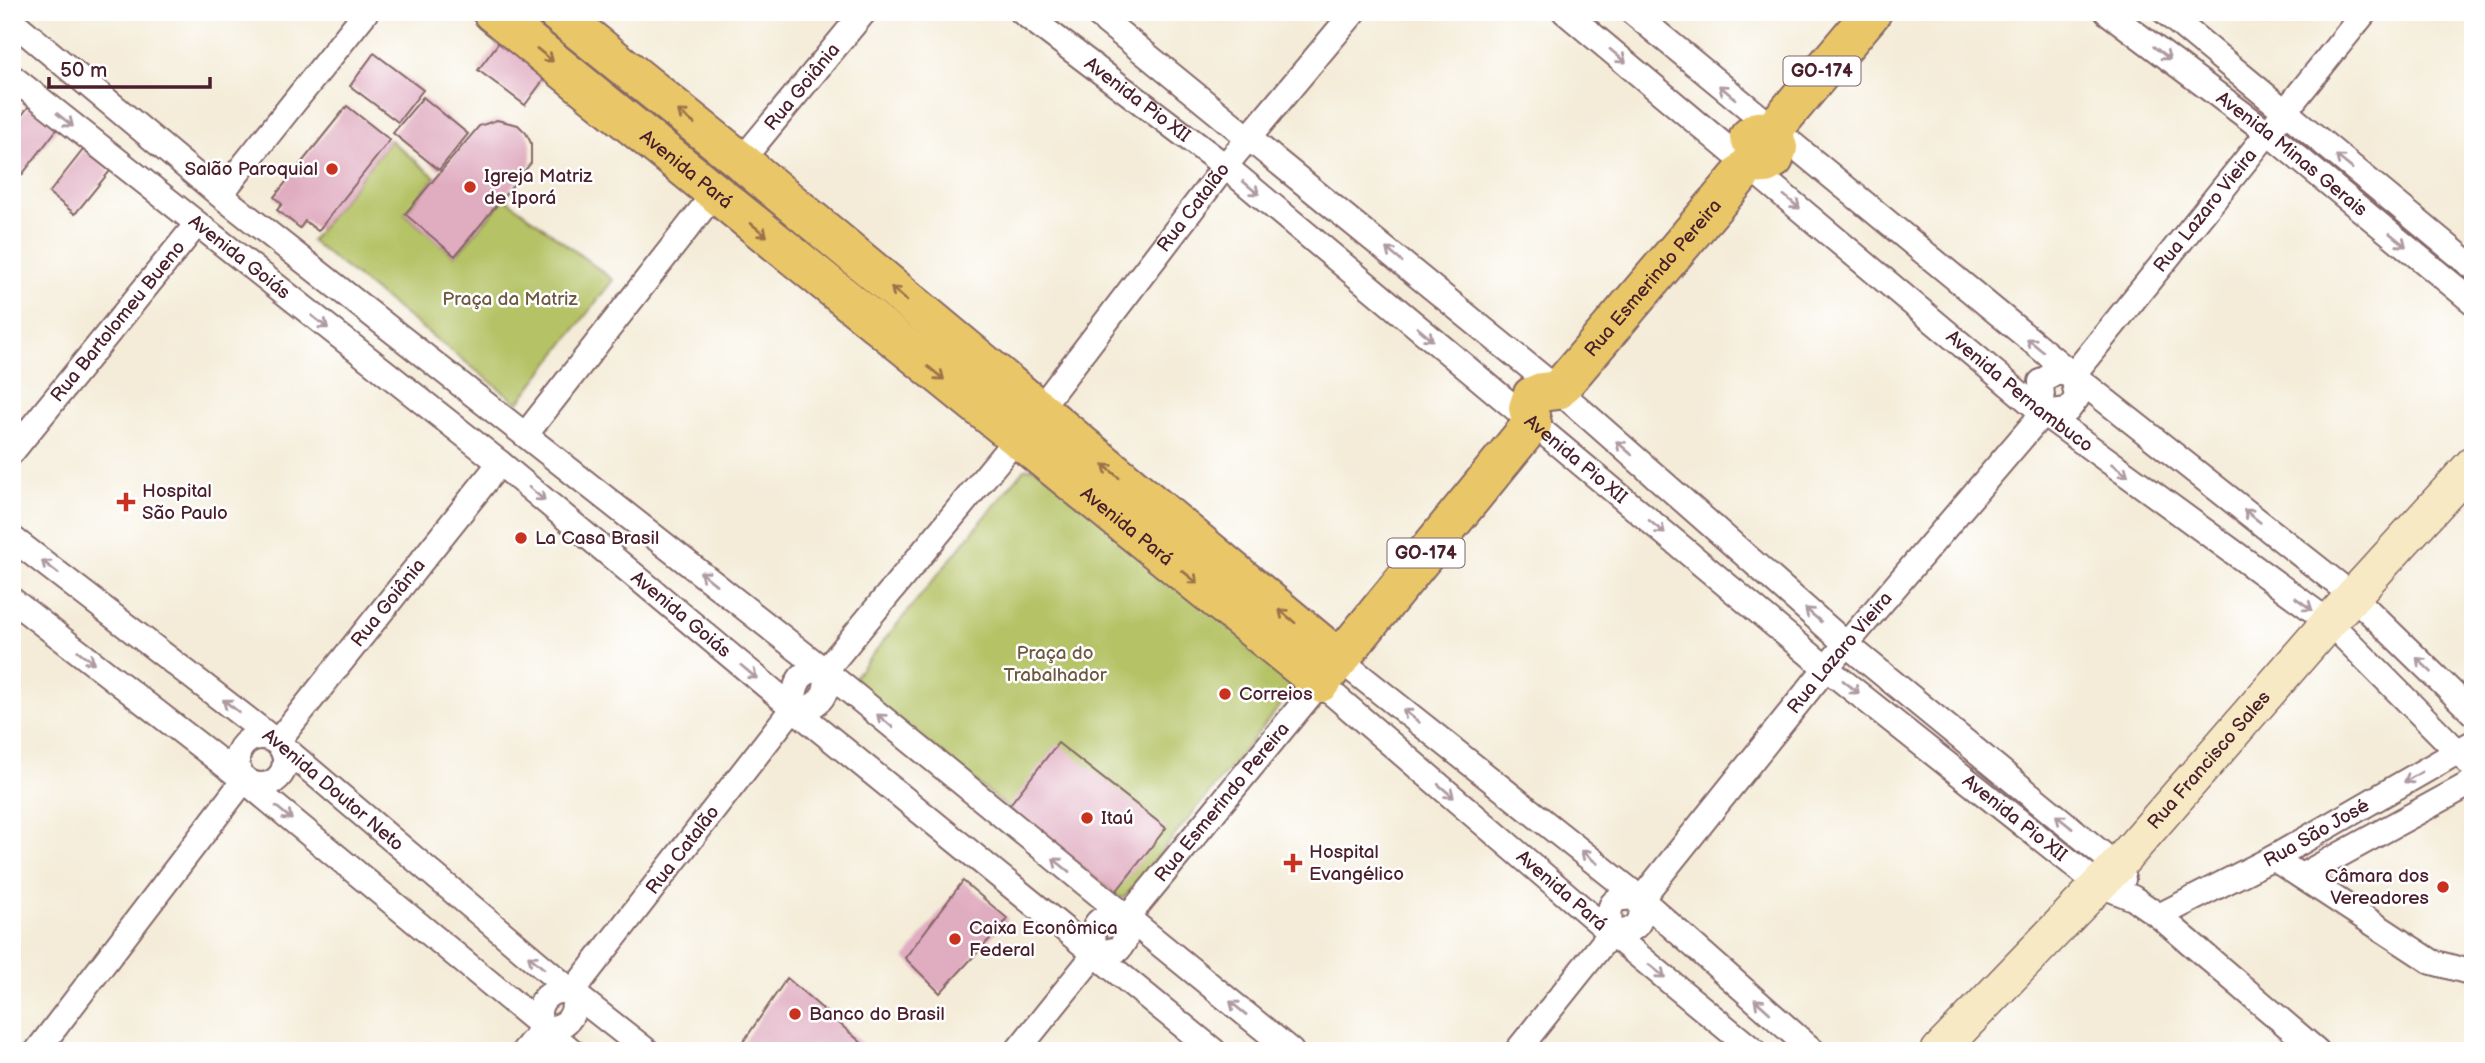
<svg xmlns="http://www.w3.org/2000/svg" width="2485" height="1063" font-family="'Balsamiq Sans',sans-serif">
	<style>
		.green { fill: #b5c366; stroke: #807148; stroke-width: 2 }
		.building { fill: #e0acc0 }
		.lines { fill: none; stroke-linecap: round; stroke-linejoin: round }
		.street-casing { stroke: #866768; stroke-width: 28 }
		.secondary-casing { stroke: #866768; stroke-width: 38 }
		.primary-casing { stroke: #866768; stroke-width: 42 }
		.street { stroke: #fff; stroke-width: 24 }
		.secondary { stroke: #f6e9c3; stroke-width: 35 }
		.primary { stroke: #e9c769; stroke-width: 38 }
		.oneway { stroke: #ae9aa0 }
		.oneway2 { stroke: #9a734a }
		.poi-dot { fill: #c8321e; stroke: #fff; stroke-width: 2.5 }
		.labels { text-anchor: middle; dominant-baseline: central; stroke-width: 5; stroke-linejoin: round; paint-order: stroke }
		.shield { fill: #fff; stroke: #80626b; stroke-width: 2 }
		.shield-label { font-size: 18px; font-weight: bold; fill: #4a1f2b }
		.street-label { font-size: 19px; fill: #4a1f2b; stroke: #fff }
		.poi-label { font-size: 19px; fill: #4a1f2b; stroke: #fff; text-anchor: start }
		.park-label { font-size: 19px; fill: #6f5840; stroke: #fff }
	</style>
	<rect width="100%" height="100%" fill="#fff"/>
	<filter id="ink" filterUnits="userSpaceOnUse"><feTurbulence type="fractalNoise" baseFrequency=".0143" numOctaves="2"/><feDisplacementMap in="SourceGraphic" scale="14" xChannelSelector="R" yChannelSelector="G"/><feConvolveMatrix kernelMatrix="1 2 1 2 8 2 1 2 1" color-interpolation-filters="sRGB"/></filter>
	<filter id="wash" filterUnits="userSpaceOnUse"><feTurbulence type="fractalNoise" baseFrequency=".00686" numOctaves="4" result="noise"/><feDisplacementMap in="SourceGraphic" scale="28" xChannelSelector="R" yChannelSelector="G"/><feGaussianBlur stdDeviation="1.57" result="paint"/><feColorMatrix in="noise" values="0 0 0 0 0 0 0 0 0 0 0 0 0 0 0 0 0 1.4 0 .05"/><feComposite in="paint" operator="in"/></filter>
	<g filter="url(#wash)">
		<rect width="100%" height="100%" fill="#f4ecd8"/>
		<g class="green">
			<path d="M390,140L435,177L405,214L455,256L505,198L613,280L518,403L311,241Z"/>
			<path d="M1040,467L1293,676L1292,691L1124,898L1119,897L855,685V676L1024,469Z"/>
		</g>
		<g id="blocks">
			<g class="building">
				<path d="M500,41L547,75L525,105L478,70Z"/>
				<path d="M374,53L423,90L398,122L350,86Z"/>
				<path d="M423,97L468,134L439,170L393,133Z"/>
				<path d="M33,101L61,124L21,176L12,169V128Z"/>
				<path d="M347,106L390,140L318,231L305,221L300,228L277,210L282,204L274,197Z"/>
				<path d="M497,120L518,125L526,133L531,143V163L455,256L405,214L479,126Z"/>
				<path d="M83,150L110,171L75,214L49,193Z"/>
				<path d="M1058,743L1166,828L1115,893L1008,807Z"/>
				<path d="M963,881L1008,919L940,993L905,958Z"/>
				<path d="M787,978L871,1051H737Z"/>
			</g>
		</g>
	</g>
	<g filter="url(#ink)">
		<use href="#blocks" fill-opacity="0" stroke="#866768" stroke-width="2"/>
		<g class="lines">
			<g class="street-casing">
				<g id="street">
					<path id="s1" d="M1022,12L1225,166L1826,668L2098,884L2133,898L2159,916L2317,1051"/>
					<path d="M1094,12L1558,390L1846,644L2117,866L2123,879"/>
					<path id="s2" d="M1565,12L2043,413L2329,622L2473,767"/>
					<path d="M1632,12L2073,375L2353,596L2473,713"/>
					<path id="s3" d="M2107,12L2267,132L2473,302"/>
					<path d="M2165,12L2473,267"/>
					<path d="M12,21L220,195L825,671L1291,1051"/>
					<path id="s4" d="M12,77L500,463L793,708L1214,1051"/>
					<path id="s5" d="M741,161L864,12"/>
					<path d="M220,195L366,12"/>
					<path id="s6" d="M1038,411L1225,166L1354,12"/>
					<path d="M2043,413L2041,382L2056,372L2073,375"/>
					<path d="M526,434L714,194"/>
					<path id="s7" d="M12,452L196,225"/>
					<path id="s8" d="M12,538L277,742L572,992L647,1051"/>
					<path d="M12,600L244,780L572,1051"/>
					<path d="M1339,659L1641,899L1813,1051"/>
					<path d="M825,671L1017,438"/>
					<path d="M793,708C816,712 832,694 825,671"/>
					<circle cx="261" cy="761" r="24"/>
					<path id="s9" d="M277,742L500,463"/>
					<path d="M2273,858L2432,962L2473,973"/>
					<path d="M2301,876L2473,782"/>
					<path id="s10" d="M2159,916L2273,858L2471,744"/>
					<path d="M1611,933C1607,905 1609,894 1641,899"/>
					<path d="M1095,954C1091,927 1093,912 1126,919"/>
					<path id="s11" d="M572,992L793,708C794,687 798,666 825,671"/>
					<path d="M543,1028C531,1006 548,986 572,992"/>
					<path d="M543,1028C566,1030 579,1015 572,992"/>
					<path d="M37,1051L244,780"/>
					<path d="M524,1051L543,1028"/>
					<path id="s12" d="M1017,1051L1095,954L1119,949L1125,940L1126,919L1320,683L1611,933L1754,1051"/>
					<path id="s13" d="M1517,1051L1611,933C1637,932 1644,924 1641,899L1826,668L2043,413L2068,410L2077,398L2073,375L2365,12"/>
				</g>
			</g>
			<g class="secondary-casing">
				<g id="secondary">
					<path id="s14" d="M1939,1051L2117,866L2329,622L2473,464"/>
				</g>
			</g>
			<g class="primary-casing">
				<g id="primary">
					<path id="s15" d="M492,12L1320,683L1532,424"/>
					<path d="M556,12L741,161L1339,659"/>
					<path d="M1749,137L1757,131L1773,130L1872,12"/>
					<path id="s16" d="M1532,424L1528,408L1532,396L1541,392L1558,390L1749,165L1766,164L1774,159L1778,148L1773,130"/>
				</g>
			</g>
			<use href="#street" class="street"/>
			<use href="#secondary" class="secondary"/>
			<use href="#primary" class="primary"/>
		</g>
		<defs><path id="oneway-shaft" d="M-6 0H5M1.5-3L5.5 0L1.5 3" fill="none" stroke-width="1.6" stroke-linecap="round" stroke-linejoin="round" transform="scale(1.75)"/></defs>
		<g class="oneway">
			<use href="#oneway-shaft" transform="translate(2162 53) rotate(37)"/>
			<use href="#oneway-shaft" transform="translate(1618 56) rotate(40)"/>
			<use href="#oneway-shaft" transform="translate(1727 92) rotate(-140)"/>
			<use href="#oneway-shaft" transform="translate(65 120) rotate(39)"/>
			<use href="#oneway-shaft" transform="translate(2344 162) rotate(-141)"/>
			<use href="#oneway-shaft" transform="translate(1251 188) rotate(40)"/>
			<use href="#oneway-shaft" transform="translate(1792 202) rotate(40)"/>
			<use href="#oneway-shaft" transform="translate(2398 240) rotate(39)"/>
			<use href="#oneway-shaft" transform="translate(1394 255) rotate(-140)"/>
			<use href="#oneway-shaft" transform="translate(320 322) rotate(38)"/>
			<use href="#oneway-shaft" transform="translate(1425 334) rotate(40)"/>
			<use href="#oneway-shaft" transform="translate(2035 345) rotate(-141)"/>
			<use href="#oneway-shaft" transform="translate(1624 448) rotate(-139)"/>
			<use href="#oneway-shaft" transform="translate(2120 470) rotate(36)"/>
			<use href="#oneway-shaft" transform="translate(537 494) rotate(40)"/>
			<use href="#oneway-shaft" transform="translate(2252 516) rotate(-142)"/>
			<use href="#oneway-shaft" transform="translate(1657 527) rotate(40)"/>
			<use href="#oneway-shaft" transform="translate(50 567) rotate(-142)"/>
			<use href="#oneway-shaft" transform="translate(708 578) rotate(-141)"/>
			<use href="#oneway-shaft" transform="translate(2304 604) rotate(36)"/>
			<use href="#oneway-shaft" transform="translate(1813 615) rotate(-139)"/>
			<use href="#oneway-shaft" transform="translate(86 657) rotate(38)"/>
			<use href="#oneway-shaft" transform="translate(2424 665) rotate(-136)"/>
			<use href="#oneway-shaft" transform="translate(749 672) rotate(40)"/>
			<use href="#oneway-shaft" transform="translate(1851 687) rotate(39)"/>
			<use href="#oneway-shaft" transform="translate(231 706) rotate(-142)"/>
			<use href="#oneway-shaft" transform="translate(1411 716) rotate(-142)"/>
			<use href="#oneway-shaft" transform="translate(885 721) rotate(-140)"/>
			<use href="#oneway-shaft" transform="translate(2413 777) rotate(150)"/>
			<use href="#oneway-shaft" transform="translate(1446 791) rotate(41)"/>
			<use href="#oneway-shaft" transform="translate(284 813) rotate(40)"/>
			<use href="#oneway-shaft" transform="translate(2064 822) rotate(-141)"/>
			<use href="#oneway-shaft" transform="translate(1589 857) rotate(-142)"/>
			<use href="#oneway-shaft" transform="translate(1061 865) rotate(-141)"/>
			<use href="#oneway-shaft" transform="translate(536 962) rotate(-140)"/>
			<use href="#oneway-shaft" transform="translate(1657 971) rotate(39)"/>
			<use href="#oneway-shaft" transform="translate(1762 1006) rotate(-138)"/>
			<use href="#oneway-shaft" transform="translate(1238 1008) rotate(-141)"/>
		</g>
		<g class="oneway2">
			<use href="#oneway-shaft" transform="translate(545 55) rotate(39)"/>
			<use href="#oneway-shaft" transform="translate(686 117) rotate(-141)"/>
			<use href="#oneway-shaft" transform="translate(759 230) rotate(39)"/>
			<use href="#oneway-shaft" transform="translate(899 294) rotate(-140)"/>
			<use href="#oneway-shaft" transform="translate(936 373) rotate(39)"/>
			<use href="#oneway-shaft" transform="translate(1111 471) rotate(-140)"/>
			<use href="#oneway-shaft" transform="translate(1190 577) rotate(39)"/>
			<use href="#oneway-shaft" transform="translate(1287 616) rotate(-140)"/>
		</g>
	</g>
	<g class="poi-dot">
		<circle cx="332" cy="169" r="7"/>
		<circle cx="470" cy="187" r="7"/>
		<path d="M122.5 491.5h7v7h7v7h-7v7h-7v-7h-7v-7h7z"/>
		<circle cx="521" cy="538" r="7"/>
		<circle cx="1225" cy="694" r="7"/>
		<circle cx="1087" cy="818" r="7"/>
		<path d="M1289.5 852.5h7v7h7v7h-7v7h-7v-7h-7v-7h7z"/>
		<circle cx="2443" cy="887" r="7"/>
		<circle cx="955" cy="939" r="7"/>
		<circle cx="795" cy="1014" r="7"/>
	</g>
	<g class="labels">
		<g class="shield">
			<rect x="1783.5" y="56.5" width="77" height="29" rx="5"/>
			<rect x="1387.5" y="538.5" width="77" height="29" rx="5"/>
		</g>
		<g class="shield-label">
			<text x="1822" y="71">GO-174</text>
			<text x="1426" y="553">GO-174</text>
		</g>
		<g class="street-label">
			<text stroke="none"><textPath href="#s5" startOffset="96">Rua Goiânia</textPath></text>
			<text stroke="none"><textPath href="#s1" startOffset="145">Avenida Pio XII</textPath></text>
			<text stroke="none"><textPath href="#s3" startOffset="233">Avenida Minas Gerais</textPath></text>
			<text stroke="none"><textPath href="#s15" startOffset="250">Avenida Pará</textPath></text>
			<text stroke="none"><textPath href="#s6" startOffset="256">Rua Catalão</textPath></text>
			<text stroke="none"><textPath href="#s13" startOffset="1111">Rua Lazaro Vieira</textPath></text>
			<text stroke="none"><textPath href="#s4" startOffset="290">Avenida Goiás</textPath></text>
			<text stroke="none"><textPath href="#s16" startOffset="203">Rua Esmerindo Pereira</textPath></text>
			<text stroke="none"><textPath href="#s7" startOffset="168">Rua Bartolomeu Bueno</textPath></text>
			<text stroke="none"><textPath href="#s2" startOffset="592">Avenida Pernambuco</textPath></text>
			<text stroke="none"><textPath href="#s1" startOffset="712">Avenida Pio XII</textPath></text>
			<text stroke="none"><textPath href="#s15" startOffset="817">Avenida Pará</textPath></text>
			<text stroke="none"><textPath href="#s9" startOffset="178">Rua Goiânia</textPath></text>
			<text stroke="none"><textPath href="#s4" startOffset="858">Avenida Goiás</textPath></text>
			<text stroke="none"><textPath href="#s13" startOffset="522">Rua Lazaro Vieira</textPath></text>
			<text stroke="none"><textPath href="#s14" startOffset="397">Rua Francisco Sales</textPath></text>
			<text stroke="none"><textPath href="#s8" startOffset="408">Avenida Doutor Neto</textPath></text>
			<text stroke="none"><textPath href="#s12" startOffset="332">Rua Esmerindo Pereira</textPath></text>
			<text stroke="none"><textPath href="#s1" startOffset="1279">Avenida Pio XII</textPath></text>
			<text stroke="none"><textPath href="#s10" startOffset="178">Rua São José</textPath></text>
			<text stroke="none"><textPath href="#s11" startOffset="180">Rua Catalão</textPath></text>
			<text stroke="none"><textPath href="#s12" startOffset="805">Avenida Pará</textPath></text>
		</g>
		<g class="poi-label">
			<text x="318" y="169" text-anchor="end">Salão Paroquial</text>
			<text x="484" y="176">Igreja Matriz<tspan x="484" dy="22">de Iporá</tspan></text>
			<text x="142" y="491">Hospital<tspan x="142" dy="22">São Paulo</tspan></text>
			<text x="535" y="538">La Casa Brasil</text>
			<text x="1239" y="694">Correios</text>
			<text x="1101" y="818">Itaú</text>
			<text x="1309" y="852">Hospital<tspan x="1309" dy="22">Evangélico</tspan></text>
			<text x="2429" y="876" text-anchor="end">Câmara dos<tspan x="2429" dy="22">Vereadores</tspan></text>
			<text x="969" y="928">Caixa Econômica<tspan x="969" dy="22">Federal</tspan></text>
			<text x="809" y="1014">Banco do Brasil</text>
		</g>
		<g class="park-label">
			<text x="510" y="299">Praça da Matriz</text>
			<text x="1055" y="653">Praça do<tspan x="1055" dy="22">Trabalhador</tspan></text>
		</g>
	</g>
	<rect width="2485" height="1063" fill="none" stroke="#fff" stroke-width="42"/>
	<path d="M49 77v10h161v-10" fill="none" stroke="#4a1f2b" stroke-width="3.5"/>
	<text x="60" y="77" font-size="21" fill="#4a1f2b" stroke="#ffffff" stroke-width="5" paint-order="stroke">50 m</text>
</svg>
